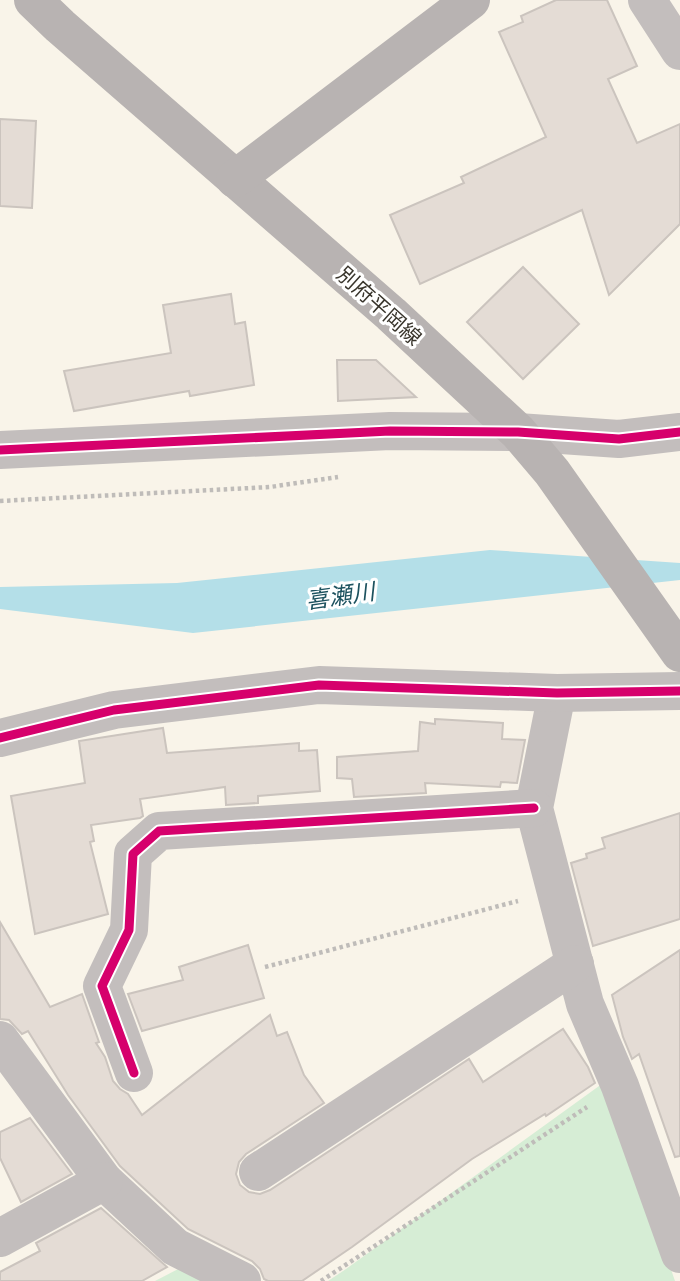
<svg xmlns="http://www.w3.org/2000/svg" width="680" height="1281" font-family="Lato,'Noto Sans JP',sans-serif">
	<style>
		.green { fill: #d6edd5 }
		.water { fill: #b4dfe8 }
		.building { fill: #e4dcd5; stroke: #cbc4be; stroke-width: 2 }
		.lines { fill: none; stroke-linecap: round; stroke-linejoin: round }
		.path { stroke: #bfbcb9; stroke-width: 4.5; stroke-dasharray: 3.5 3.5; stroke-linecap: butt }
		.street { stroke: #c3bebd; stroke-width: 38 }
		.secondary { stroke: #b8b3b2; stroke-width: 38 }
		.cycleway-casing { stroke: #fff; stroke-width: 13 }
		.cycleway { stroke: #d6006c; stroke-width: 9 }
		.labels { text-anchor: middle; dominant-baseline: central; stroke-width: 6; stroke-linejoin: round; paint-order: stroke }
		.street-label { font-size: 21px; fill: #39352c; stroke: #fff }
		.water-label { font-size: 23px; font-style: italic; fill: #1d525f; stroke: #fff }
	</style>
	<rect width="100%" height="100%" fill="#f9f4e9"/>
	<g class="green">
		<path d="M606,1081L675,1281H328L346,1269Z"/>
		<path d="M184,1266L217,1281H155Z"/>
	</g>
	<path class="water" d="M490,550L680,563V580L193,633L0,609V587L177,583Z"/>
	<g class="building">
		<path d="M556,0H607L637,66L608,79L637,143L680,124V224L609,295L582,210L420,284L390,215L464,183L461,177L546,137L499,32L523,22L521,16Z"/>
		<path d="M0,119L36,121L32,208L0,206Z"/>
		<path d="M523,267L579,324L523,379L467,322Z"/>
		<path d="M231,294L235,324L245,322L254,385L190,396L189,391L74,411L64,371L171,353L163,305Z"/>
		<path d="M337,360H376L416,397L338,401Z"/>
		<path d="M435,719L503,723L502,739L525,740L517,783L501,782L500,787L425,783L426,793L354,797L352,779L337,778V757L418,751L420,722L435,724Z"/>
		<path d="M163,728L167,753L299,743V751L317,750L320,791L258,796V803L226,805L225,787L140,799L143,816L140,818L91,825L94,841L90,842L108,914L35,934L11,796L85,783L79,741Z"/>
		<path d="M680,813V919L593,946L571,863L587,858L586,854L605,848L602,838Z"/>
		<path d="M0,922L50,1007L82,994L99,1042L96,1043L105,1057L113,1081L120,1089L128,1094L142,1115L270,1015L277,1036L287,1032L304,1075L324,1103L246,1154L239,1162L236,1174L240,1185L249,1192L260,1194L270,1190L469,1059L483,1082L563,1029L588,1067L595,1083L546,1116L545,1114L472,1159L352,1247L302,1281H268L264,1279L260,1269L252,1261L188,1229L120,1166L68,1095L28,1031L22,1034L9,1020L0,1019Z"/>
		<path d="M248,945L264,998L142,1031L128,994L183,980L179,967Z"/>
		<path d="M680,950V1156L675,1157L639,1054L632,1059L623,1037L612,995Z"/>
		<path d="M30,1118L72,1174L21,1202L0,1158V1132Z"/>
		<path d="M101,1208L167,1267L142,1281H0V1272L40,1251L36,1243Z"/>
	</g>
	<g class="lines">
		<g class="path">
			<path d="M0,501L270,487L338,477"/>
			<path d="M265,967L518,901"/>
			<path d="M321,1281L587,1107"/>
		</g>
		<g class="street">
			<path d="M647,0L680,51"/>
			<path d="M0,450L390,431L518,432L619,439L680,432"/>
			<path d="M557,693L534,808L585,1004L620,1086L680,1254"/>
			<path d="M0,738L114,710L319,685L557,693L680,691"/>
			<path d="M0,1040L104,1181L175,1247L242,1281"/>
			<path d="M134,1073L102,986L129,930L133,854L159,831L534,808"/>
			<path d="M258,1172L575,964"/>
			<path d="M0,1238L104,1181"/>
		</g>
		<g class="secondary">
			<path d="M33,0L60,26L391,314L518,432L552,472L680,653"/>
			<path d="M235,179L471,0"/>
		</g>
		<g class="cycleway-casing">
			<g id="cycleway">
				<path d="M0,450L390,431L518,432L619,439L680,432"/>
				<path d="M0,738L114,710L319,685L557,693L680,691"/>
				<path d="M134,1073L102,986L129,930L133,854L159,831L534,808"/>
			</g>
		</g>
		<use href="#cycleway" class="cycleway"/>
	</g>
	<g class="labels">
		<g class="street-label">
			<text transform="translate(380 305) rotate(42)">別府平岡線</text>
		</g>
		<g class="water-label">
			<text transform="translate(340 595) rotate(-8)">喜瀬川</text>
		</g>
	</g>
</svg>
